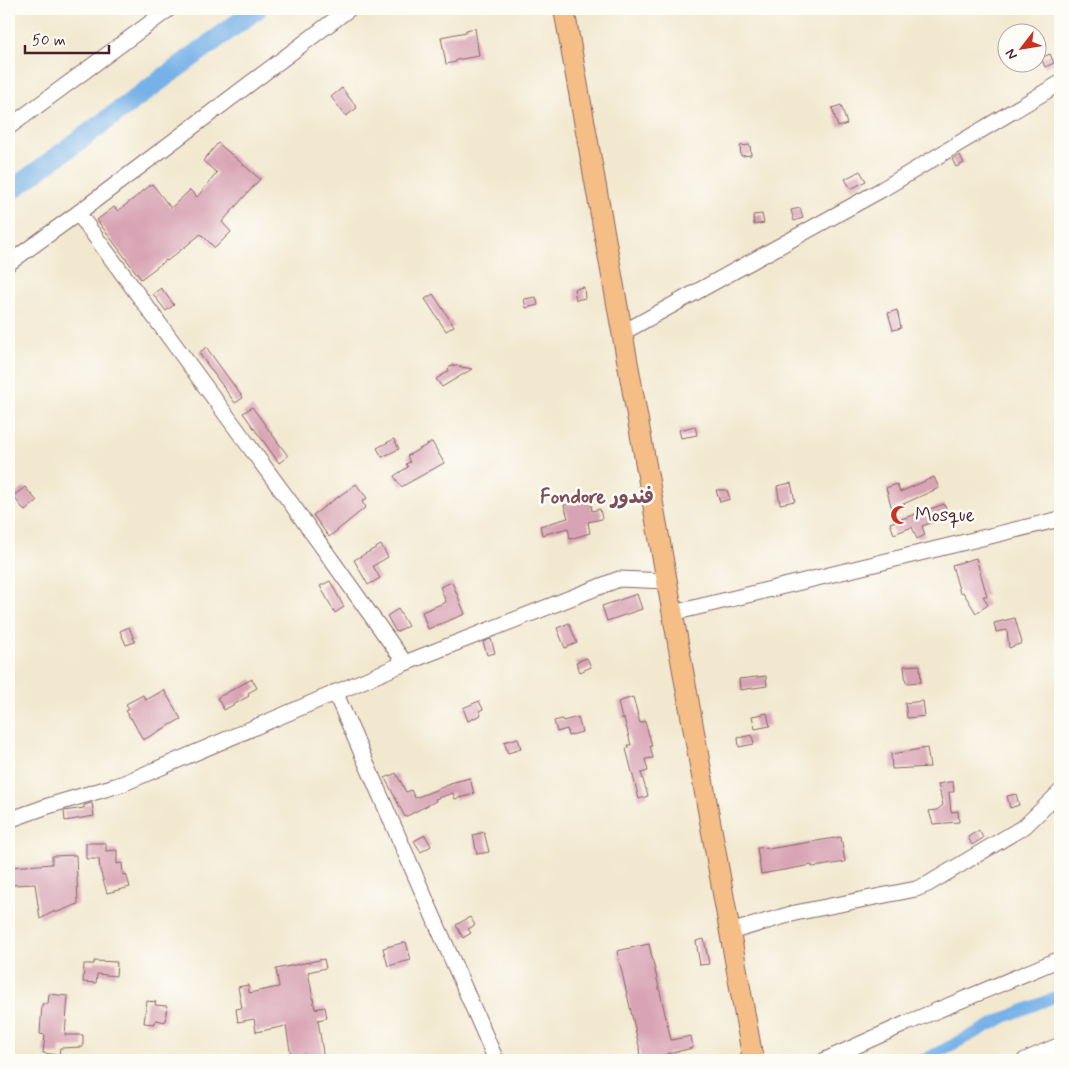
<svg xmlns="http://www.w3.org/2000/svg" width="1069" height="1069" font-family="Mynerve,'Playpen Sans Arabic',sans-serif">
	<style>
		.lines { fill: none; stroke-linecap: round; stroke-linejoin: round }
		.canal { stroke: #76b1e7; stroke-width: 11 }
		.river { stroke: #76b1e7; stroke-width: 20 }
		.building { fill: #d8a3b4 }
		.minor-casing { stroke: #856564; stroke-width: 17 }
		.major-casing { stroke: #856564; stroke-width: 22 }
		.minor { stroke: #fff; stroke-width: 15 }
		.major { stroke: #f6be87; stroke-width: 20 }
		.labels { text-anchor: middle; dominant-baseline: central; stroke-width: 5; stroke-linejoin: round; paint-order: stroke }
		.poi-label { font-size: 19px; fill: #4a1f2b; stroke: #fdfcf7; text-anchor: start }
		.neighbourhood-label { font-size: 20px; font-weight: bold; fill: #7c4d5b; stroke: #fdfcf7 }
	</style>
	<rect width="100%" height="100%" fill="#fdfcf7"/>
	<filter id="ink" filterUnits="userSpaceOnUse"><feTurbulence type="fractalNoise" baseFrequency=".02" numOctaves="2"/><feDisplacementMap in="SourceGraphic" scale="10" xChannelSelector="R" yChannelSelector="G"/><feConvolveMatrix kernelMatrix="1 2 1 2 8 2 1 2 1" color-interpolation-filters="sRGB"/></filter>
	<filter id="wash" filterUnits="userSpaceOnUse"><feTurbulence type="fractalNoise" baseFrequency=".0096" numOctaves="4" result="noise"/><feDisplacementMap in="SourceGraphic" scale="20" xChannelSelector="R" yChannelSelector="G"/><feGaussianBlur stdDeviation="1.12" result="paint"/><feColorMatrix in="noise" values="0 0 0 0 0 0 0 0 0 0 0 0 0 0 0 0 0 1.4 0 .05"/><feComposite in="paint" operator="in"/></filter>
	<g filter="url(#wash)">
		<rect width="100%" height="100%" fill="#f2e8cf"/>
		<g class="lines">
			<path class="canal" d="M923,1060L1006,1017L1060,995"/>
			<path class="river" d="M9,192L257,9"/>
		</g>
		<g id="blocks">
			<g class="building">
				<path d="M475,28L479,56L456,60V62L446,64L441,37L466,32V30Z"/>
				<path d="M1050,54L1054,63L1045,67L1041,58Z"/>
				<path d="M342,88L357,108L346,116L331,97Z"/>
				<path d="M841,105L847,124L838,127L832,108Z"/>
				<path d="M218,143L260,179L222,222L231,232L215,248L201,234L167,261L166,260L141,279L97,220L114,207L118,211L152,184L171,208L190,190L197,197L217,173L203,161Z"/>
				<path d="M750,145L751,155L741,156L740,146Z"/>
				<path d="M960,155L964,163L956,167L952,159Z"/>
				<path d="M860,171L866,181L851,189L845,179Z"/>
				<path d="M800,208L803,218L794,221L791,210Z"/>
				<path d="M762,214L764,223L754,225L753,215Z"/>
				<path d="M584,287L585,298L576,300L574,289Z"/>
				<path d="M161,288L174,305L166,311L153,294Z"/>
				<path d="M433,294L454,326L446,331L425,299Z"/>
				<path d="M536,297L538,305L526,308L524,299Z"/>
				<path d="M897,310L901,328L893,330L888,313Z"/>
				<path d="M206,347L243,398L235,403L199,353Z"/>
				<path d="M452,365L472,369L442,387L436,379L449,371L448,369Z"/>
				<path d="M252,407L288,456L279,463L243,413Z"/>
				<path d="M695,426L697,435L681,438L679,430Z"/>
				<path d="M394,439L399,449L382,457L377,448Z"/>
				<path d="M432,442L444,463L401,487L394,476L408,467L406,464L410,462L407,456Z"/>
				<path d="M934,477L939,488L892,509L886,488L897,484L900,492Z"/>
				<path d="M791,483L795,501L780,504L777,486Z"/>
				<path d="M356,484L367,498L362,502L366,507L329,537L313,515Z"/>
				<path d="M25,487L37,501L25,511L13,496Z"/>
				<path d="M716,490H727L730,499L720,502Z"/>
				<path d="M590,499L592,511L600,509L602,519L588,522L590,533L570,539L568,528L542,535L540,526L568,518L564,505Z"/>
				<path d="M944,504L949,516L922,526L925,535L917,539L912,527L894,534L890,523Z"/>
				<path d="M381,545L388,557L373,566L380,578L368,585L354,560Z"/>
				<path d="M976,558L987,596H983L988,605L976,613L963,592L960,593L952,565Z"/>
				<path d="M330,581L344,607L335,613L320,586Z"/>
				<path d="M452,582L465,614L428,629L422,612L446,602L440,587Z"/>
				<path d="M637,594L642,609L607,621L602,606Z"/>
				<path d="M398,609L408,626L396,632L387,616Z"/>
				<path d="M1015,618L1022,643L1009,648L1007,630L996,632L994,623Z"/>
				<path d="M569,623L577,643L565,648L557,628Z"/>
				<path d="M129,627L135,642L126,645L120,631Z"/>
				<path d="M491,639L495,653L487,655L483,642Z"/>
				<path d="M587,658L591,667L580,672L576,662Z"/>
				<path d="M920,665L921,682L906,683L904,666Z"/>
				<path d="M766,676L767,686L740,690L739,679Z"/>
				<path d="M252,679L257,688L248,693L249,696L224,710L217,698Z"/>
				<path d="M164,690L181,719L143,740L131,718H130L125,711L129,709L126,704L143,695L146,700Z"/>
				<path d="M633,697L640,723L645,721L652,746H650L653,758L645,759L648,771L641,773L648,796L639,799L626,749L629,748L628,745H631L624,718L622,719L618,702Z"/>
				<path d="M479,701L483,709L479,711L481,715L468,721L463,708Z"/>
				<path d="M923,701L925,716L907,718L905,703Z"/>
				<path d="M767,713L770,726L755,729L752,716Z"/>
				<path d="M578,717L582,732L568,736L567,729L557,732L554,721L562,719L563,721Z"/>
				<path d="M752,735L754,744L739,747L738,738Z"/>
				<path d="M518,738L521,749L508,753L504,742Z"/>
				<path d="M927,748L930,767L892,769L891,754Z"/>
				<path d="M396,773L406,792L411,790L415,798L451,784L450,783L470,778L474,794L455,799L453,793L435,799L436,801L405,817L385,778Z"/>
				<path d="M949,782H953L954,792H949L951,812L958,811L959,822L933,824L929,811L937,810L943,805L938,784Z"/>
				<path d="M1016,794L1019,805L1010,808L1007,796Z"/>
				<path d="M92,803L94,816L65,821L64,811L84,808V805Z"/>
				<path d="M979,830L983,838L972,845L968,837Z"/>
				<path d="M484,832L489,852L477,854L473,835Z"/>
				<path d="M425,835L431,846L421,852L414,841Z"/>
				<path d="M841,837L845,862L821,866L812,867V865L761,874L757,848L768,847V849Z"/>
				<path d="M86,843H106V851L117,850V864L122,863L123,875L126,874L130,887L107,893L100,870L99,859H86Z"/>
				<path d="M76,855L78,904L55,913V911L40,919L35,884L11,885V867L52,864V856Z"/>
				<path d="M470,917L475,925L468,929L471,933L463,938L456,925Z"/>
				<path d="M704,939L709,964L700,965L696,941Z"/>
				<path d="M406,942L411,960L388,966L383,948Z"/>
				<path d="M649,944L671,1040L691,1036L693,1048L667,1054L668,1060H640L639,1046L617,951Z"/>
				<path d="M324,959L326,968L308,972L315,1009L325,1007L327,1018L318,1020L324,1060H306L305,1054L291,1056L286,1026L256,1032L254,1019L238,1022L236,1009L242,1008L238,987L248,985L249,993L279,987L276,969Z"/>
				<path d="M94,961L117,962L116,976L97,974L96,983L83,982L84,964H94Z"/>
				<path d="M49,994L68,996L65,1035H83V1047L60,1048L59,1055L43,1053L45,1035L40,1034L42,1004H48Z"/>
				<path d="M147,1001L156,1002L155,1005L167,1006L165,1022L156,1020L154,1024L144,1023Z"/>
			</g>
		</g>
	</g>
	<g filter="url(#ink)">
		<use href="#blocks" fill-opacity="0" stroke="#856564" stroke-width="1"/>
		<g class="lines">
			<g class="minor-casing">
				<g id="minor">
					<path d="M9,127L169,9"/>
					<path d="M78,213L293,506L405,663"/>
					<path d="M9,263L78,213L349,9"/>
					<path d="M622,333L881,190L1060,83"/>
					<path d="M673,613L1060,519"/>
					<path d="M335,692L496,1060"/>
					<path d="M9,820L48,806L122,784L405,663L619,579L667,581"/>
					<path d="M730,932L795,913L916,889L928,884L1025,826L1060,792"/>
					<path d="M825,1060L907,1023L1060,959"/>
					<path d="M1025,1060L1060,1045"/>
				</g>
			</g>
			<g class="major-casing">
				<path id="major" d="M564,9L753,1060"/>
			</g>
			<use href="#minor" class="minor"/>
			<use href="#major" class="major"/>
		</g>
	</g>
	<defs>
		<g id="mosque-bare" transform="scale(1.5)"><path d="M3.5-4.9A6 6 0 1 0 3.5 4.9A5 5 0 1 1 3.5-4.9Z" fill="#c8321e" stroke="#fdfcf7" stroke-width="2.5" paint-order="stroke"/></g>
	</defs>
	<g fill-rule="evenodd">
		<use href="#mosque-bare" x="900" y="515"/>
	</g>
	<g class="labels">
		<g class="poi-label">
			<text x="915" y="515">Mosque</text>
		</g>
		<g class="neighbourhood-label">
			<text x="597" y="497">Fondore فندور</text>
		</g>
	</g>
	<rect width="1069" height="1069" fill="none" stroke="#fdfcf7" stroke-width="30"/>
	<g transform="translate(1022 48) rotate(239)"><circle r="24" fill="#fdfcf7" stroke="#b5a4a5"/>
	<path d="M0-4L9 19L0 12L-9 19Z" fill="#c8321e"/>
	<text y="-8" font-size="14" font-weight="bold" text-anchor="middle" fill="#4a1f2b">N</text>
	</g>
	<path d="M25 45v8h84v-8" fill="none" stroke="#4a1f2b" stroke-width="2.5"/>
	<text x="32" y="45" font-size="15" fill="#4a1f2b" stroke="#fdfcf7" stroke-width="4" paint-order="stroke">50 m</text>
</svg>
